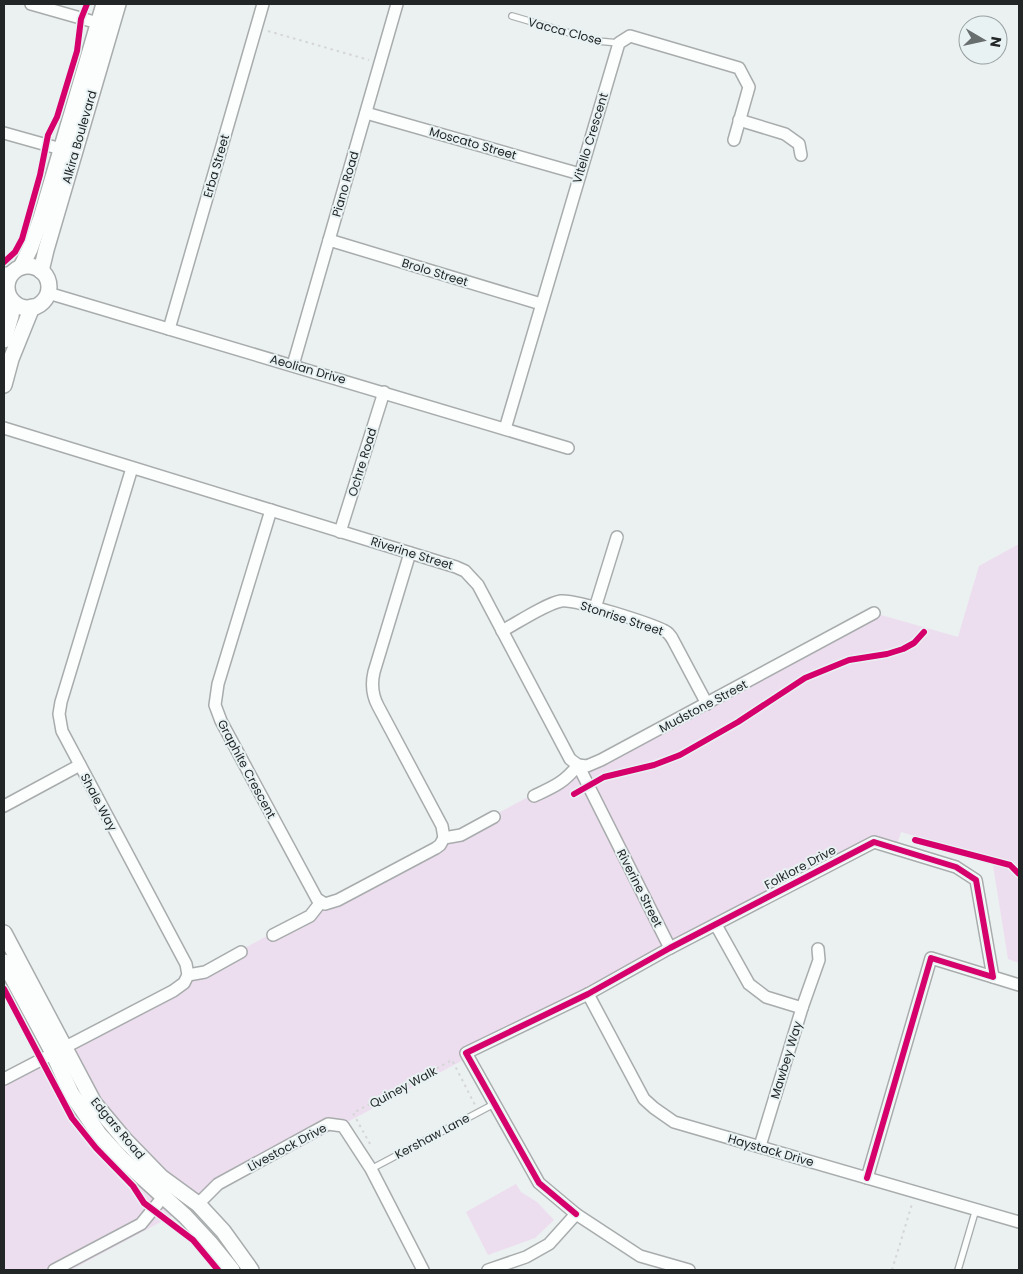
<svg xmlns="http://www.w3.org/2000/svg" width="1023" height="1274" font-family="Poppins,sans-serif">
	<style>
		.green { fill: #eddeef }
		.lines { fill: none; stroke-linecap: round; stroke-linejoin: round }
		.lane-casing { stroke: #a8acac; stroke-width: 8 }
		.street-casing { stroke: #a8acac; stroke-width: 14 }
		.secondary-casing { stroke: #a8acac; stroke-width: 18 }
		.path { stroke: #d5d6d6; stroke-width: 2; stroke-dasharray: 2.5 4; stroke-linecap: butt }
		.lane { stroke: #fcfdfd; stroke-width: 5.5 }
		.street { stroke: #fcfdfd; stroke-width: 11 }
		.secondary { stroke: #fcfdfd; stroke-width: 15 }
		.cycleway-casing { stroke: #e8f2f3; stroke-width: 9 }
		.cycleway { stroke: #d6006c; stroke-width: 6 }
		.labels { text-anchor: middle; dominant-baseline: central; stroke-width: 4; stroke-linejoin: round; paint-order: stroke }
		.street-label { font-size: 12px; fill: #222626; stroke: #e8f2f3 }
	</style>
	<rect width="100%" height="100%" fill="#ebf0f0"/>
	<g class="green">
		<path d="M1019,544V963L1008,959L992,859L901,832L896,848L867,844L71,1270H4V1076L874,613L958,637L979,566Z"/>
		<path d="M516,1184L521,1192L537,1202L554,1220L535,1238L488,1255L466,1212Z"/>
	</g>
	<g class="lines">
		<g class="lane-casing">
			<g id="lane">
				<path d="M512,16L597,41L619,43"/>
				<path d="M371,1169L494,1104"/>
				<path d="M958,1270L976,1209"/>
			</g>
		</g>
		<g class="street-casing">
			<g id="street">
				<path d="M31,4L98,23"/>
				<path d="M366,113L580,174"/>
				<path d="M739,120L785,134L799,144L801,155"/>
				<path d="M4,133L61,149"/>
				<path d="M329,240L541,304"/>
				<path d="M4,273H12"/>
				<path d="M4,292L8,294"/>
				<path d="M48,293L568,448"/>
				<path d="M169,329L263,4"/>
				<path d="M293,365L397,4"/>
				<path d="M4,428L456,567L465,571L478,585L570,759L578,765L670,948"/>
				<path d="M505,429L619,43L630,36L739,68L749,87L734,140"/>
				<path d="M271,510L218,684L215,705L221,721L317,899L325,904L338,900L436,848L440,845L444,838L461,835L494,817"/>
				<path d="M340,532L384,392"/>
				<path d="M410,553L374,672C371,685 372,695 378,706L442,826L444,838"/>
				<path d="M595,608L617,537"/>
				<path d="M502,631C517,623 545,604 561,601C575,599 652,624 665,631C669,633 671,636 673,640L707,704"/>
				<path d="M534,796C553,787 564,783 578,765L587,766L601,760L874,613"/>
				<path d="M4,806L80,765"/>
				<path d="M716,925L749,984L766,997L802,1008L760,1146"/>
				<path d="M273,935L310,916L321,902"/>
				<path d="M188,975L205,972L241,952"/>
				<path d="M993,977L1019,985"/>
				<path d="M588,994L644,1099L654,1108L674,1122L1019,1222"/>
				<path d="M802,1008L819,960L818,949"/>
				<path d="M4,1079L173,991L184,983L188,975L186,964L62,731L59,714L61,702L132,468"/>
				<path d="M198,1204L218,1184L328,1124L343,1126L371,1169L423,1270"/>
				<path d="M576,1214L539,1183L466,1053L588,994L670,948L874,842L956,867L976,880L993,977L931,958L867,1178"/>
				<path d="M54,1270L141,1224L163,1197"/>
				<path d="M488,1270L526,1257L549,1244L576,1214L640,1256L689,1270"/>
			</g>
		</g>
		<g class="secondary-casing">
			<g id="secondary">
				<circle cx="28" cy="287" r="21"/>
				<path d="M21,267L30,249L41,218L104,4"/>
				<path d="M41,271L46,250L118,4"/>
				<path d="M4,340L11,316L13,302"/>
				<path d="M4,385L11,359L32,307"/>
				<path d="M4,933L94,1103L125,1140L161,1177L198,1204L223,1231L251,1270"/>
				<path d="M4,962L53,1053L71,1093L99,1134L121,1158L185,1216L210,1243L232,1270"/>
			</g>
		</g>
		<g class="path">
			<path d="M268,31L369,60"/>
			<path d="M370,1144L353,1113L452,1060L475,1105"/>
			<path d="M892,1270L912,1204"/>
		</g>
		<use href="#lane" class="lane"/>
		<use href="#street" class="street"/>
		<use href="#secondary" class="secondary"/>
		<g class="cycleway-casing">
			<g id="cycleway">
				<path d="M4,262L15,252L22,239L40,175L48,135L57,117L77,51L81,19L87,4"/>
				<path d="M574,794L604,777L654,765L680,755L738,722L805,678L849,660L887,654L903,649L914,643L924,632"/>
				<path d="M915,840L1010,865L1019,874"/>
				<path d="M4,989L72,1118L96,1148L133,1186L144,1203L193,1240L218,1270"/>
				<path d="M576,1214L539,1183L466,1053L588,994L670,948L874,842L956,867L976,880L993,977L931,958L867,1178"/>
			</g>
		</g>
		<use href="#cycleway" class="cycleway"/>
	</g>
	<g class="labels">
		<g class="street-label">
			<text transform="translate(565 31) rotate(15)">Vacca Close</text>
			<text transform="translate(79 137) rotate(-74)">Alkira Boulevard</text>
			<text transform="translate(590 138) rotate(-73)">Vitello Crescent</text>
			<text transform="translate(473 143) rotate(16)">Moscato Street</text>
			<text transform="translate(216 166) rotate(-74)">Erba Street</text>
			<text transform="translate(345 184) rotate(-74)">Piano Road</text>
			<text transform="translate(435 272) rotate(17)">Brolo Street</text>
			<text transform="translate(308 369) rotate(16)">Aeolian Drive</text>
			<text transform="translate(362 462) rotate(-73)">Ochre Road</text>
			<text transform="translate(412 553) rotate(17)">Riverine Street</text>
			<text transform="translate(622 618) rotate(18)">Stonrise Street</text>
			<text transform="translate(703 706) rotate(-28)">Mudstone Street</text>
			<text transform="translate(247 769) rotate(62)">Graphite Crescent</text>
			<text transform="translate(99 802) rotate(62)">Shale Way</text>
			<text transform="translate(800 867) rotate(-28)">Folklore Drive</text>
			<text transform="translate(640 888) rotate(63)">Riverine Street</text>
			<text transform="translate(786 1060) rotate(-73)">Mawbey Way</text>
			<text transform="translate(403 1087) rotate(-28)">Quiney Walk</text>
			<text transform="translate(118 1128) rotate(50)">Edgars Road</text>
			<text transform="translate(432 1136) rotate(-28)">Kershaw Lane</text>
			<text transform="translate(287 1147) rotate(-28)">Livestock Drive</text>
			<text transform="translate(771 1150) rotate(16)">Haystack Drive</text>
		</g>
	</g>
	<rect width="1023" height="1274" fill="none" stroke="#222626" stroke-width="10"/>
	<g transform="translate(983 40) rotate(99)"><circle r="24" fill="#e8f2f3" stroke="#99a0a1"/>
	<path d="M0-4L9 19L0 12L-9 19Z" fill="#686d6d"/>
	<text y="-8" font-size="14" font-weight="bold" text-anchor="middle" fill="#222626">N</text>
	</g>
</svg>
